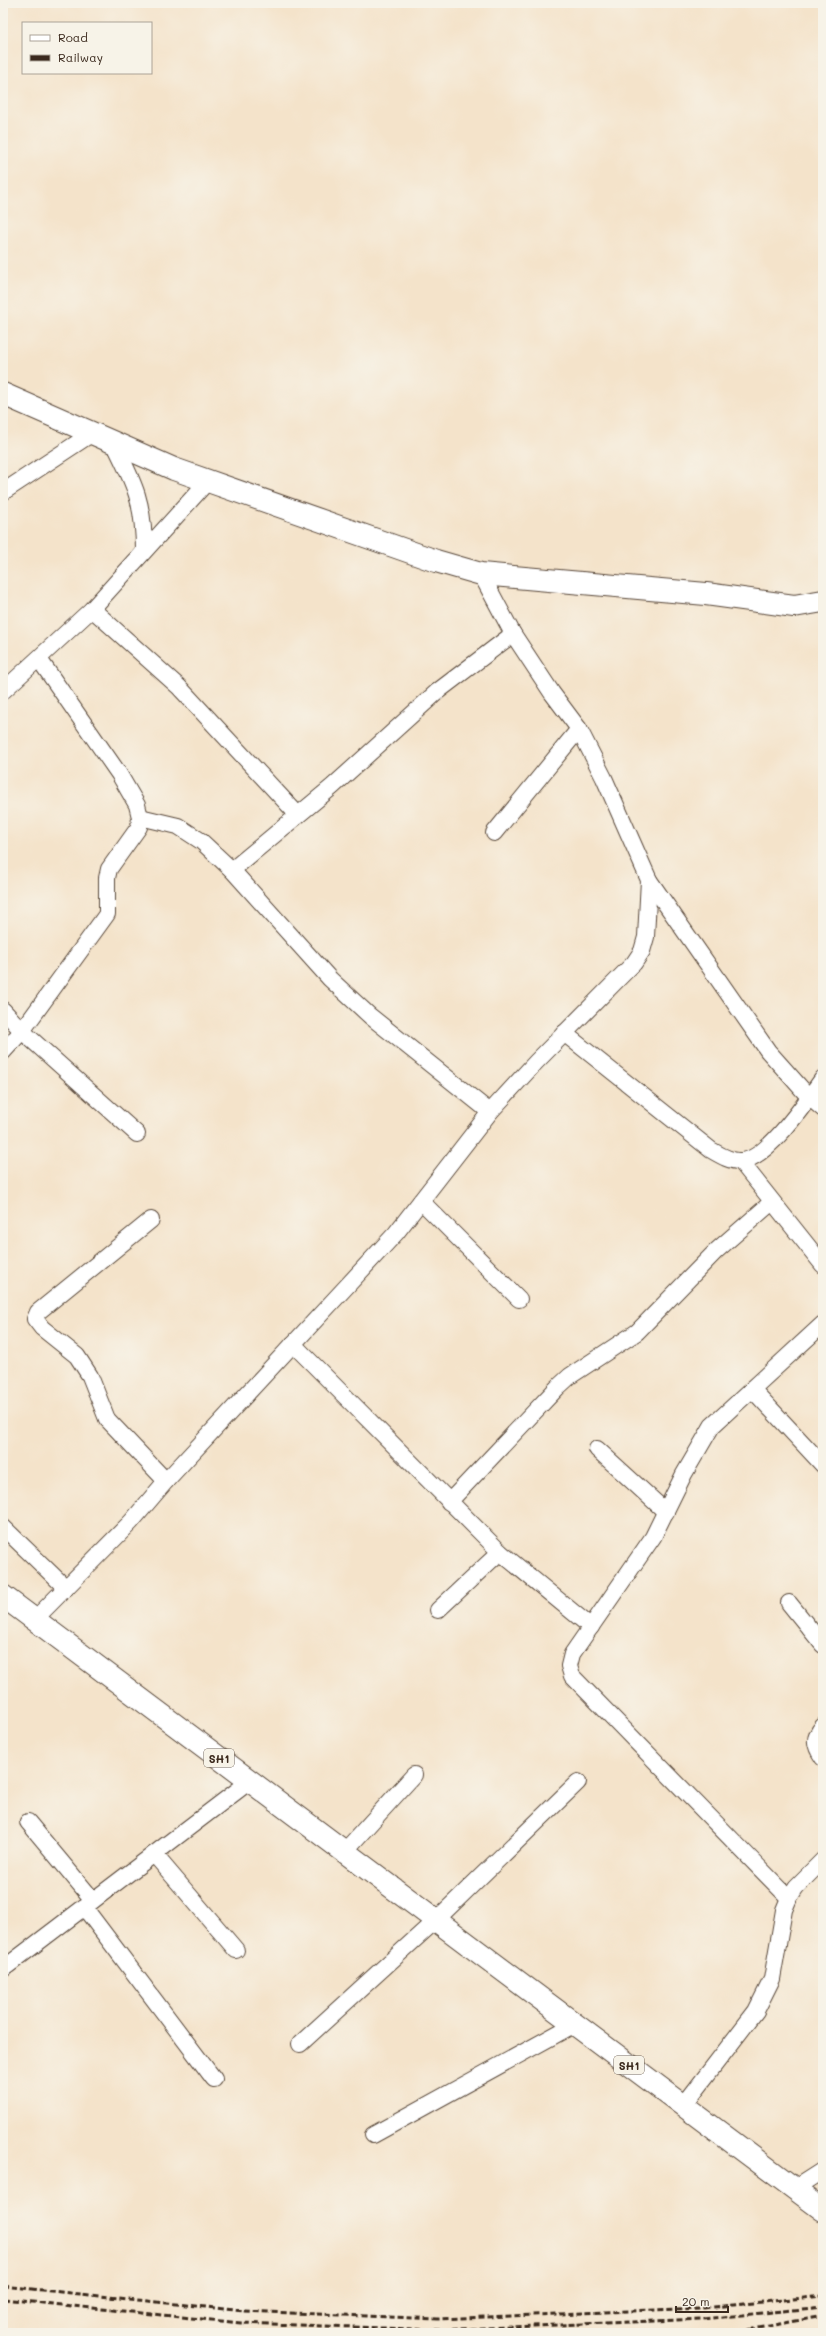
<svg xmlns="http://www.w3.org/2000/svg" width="826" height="2336" font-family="Mali,sans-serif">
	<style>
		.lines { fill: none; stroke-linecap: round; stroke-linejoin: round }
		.street-casing { stroke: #574638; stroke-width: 18 }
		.secondary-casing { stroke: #574638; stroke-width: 24 }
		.primary-casing { stroke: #574638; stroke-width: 24 }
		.street { stroke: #fff; stroke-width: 16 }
		.secondary { stroke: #fff; stroke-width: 22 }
		.primary { stroke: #fff; stroke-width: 22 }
		.rail { stroke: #3b2a1e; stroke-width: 3; stroke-dasharray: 6 3; stroke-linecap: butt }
		.labels { text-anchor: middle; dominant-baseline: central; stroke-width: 3; stroke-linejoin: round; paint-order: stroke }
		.shield { fill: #f7f3e8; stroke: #73665b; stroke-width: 1 }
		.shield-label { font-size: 11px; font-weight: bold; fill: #3b2a1e }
	</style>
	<rect width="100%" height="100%" fill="#f7f3e8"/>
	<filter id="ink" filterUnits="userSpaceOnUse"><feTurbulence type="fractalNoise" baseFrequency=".025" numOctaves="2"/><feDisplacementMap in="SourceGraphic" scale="8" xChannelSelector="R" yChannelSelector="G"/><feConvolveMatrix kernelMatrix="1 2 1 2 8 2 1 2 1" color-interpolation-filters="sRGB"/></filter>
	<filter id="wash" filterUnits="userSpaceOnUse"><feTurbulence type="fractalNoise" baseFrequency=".012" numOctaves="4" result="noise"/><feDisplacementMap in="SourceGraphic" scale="16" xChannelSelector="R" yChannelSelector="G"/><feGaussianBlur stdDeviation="0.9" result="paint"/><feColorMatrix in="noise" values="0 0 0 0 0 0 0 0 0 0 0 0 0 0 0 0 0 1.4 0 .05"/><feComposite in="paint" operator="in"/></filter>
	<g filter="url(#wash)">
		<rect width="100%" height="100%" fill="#f4e3ca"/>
	</g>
	<g filter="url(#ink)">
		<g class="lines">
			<g class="street-casing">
				<g id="street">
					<path d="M114,443C135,485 144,503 144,551"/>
					<path d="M3,492L91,434"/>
					<path d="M92,609L179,687L298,815"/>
					<path d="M3,691L92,609L208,481"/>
					<path d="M140,817L178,826L201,841L232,870L330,979L370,1016L490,1112"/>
					<path d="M494,833L579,729"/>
					<path d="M232,870L332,787L438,691L513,634"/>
					<path d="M649,880L768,1051L809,1097L823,1109"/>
					<path d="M3,1010L22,1031L137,1134"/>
					<path d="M564,1033L711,1150C720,1155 729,1161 739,1161C765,1163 809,1098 823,1078"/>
					<path d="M3,1052L22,1031L107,914V878L109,869L139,827L140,817L137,805L119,774L39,659"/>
					<path d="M741,1162L823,1265"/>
					<path d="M421,1201L519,1299"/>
					<path d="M151,1220L38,1312L35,1319L42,1328L77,1356L90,1376L107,1419L166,1481"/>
					<path d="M293,1344L500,1552L438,1610"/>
					<path d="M752,1389L823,1465"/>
					<path d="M597,1449L666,1512"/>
					<path d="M449,1502L557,1388L570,1376L637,1332L716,1251L772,1202"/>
					<path d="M3,1527L66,1588"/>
					<path d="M500,1552L591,1627"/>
					<path d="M789,1603L823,1645"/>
					<path d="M34,1620L131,1522L166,1481L347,1286L396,1233L490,1112L536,1062L634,963L642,951L646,937L649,880L604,778L579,729L552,693L513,634L481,574"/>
					<path d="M823,1726C813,1738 814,1745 823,1758"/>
					<path d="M28,1822L93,1900"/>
					<path d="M344,1852L414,1775"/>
					<path d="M154,1854L236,1950"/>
					<path d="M789,1898L572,1676L569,1666L572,1654L653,1537L684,1474L712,1426L823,1324"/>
					<path d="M84,1907L214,2079"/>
					<path d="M3,1969L250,1781"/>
					<path d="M300,2044L436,1920L578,1782"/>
					<path d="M683,2106L756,2011L772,1979L784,1910L789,1898L796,1887L823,1860"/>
					<path d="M373,2135L575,2024"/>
					<path d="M795,2188L823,2170"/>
				</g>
			</g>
			<g class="secondary-casing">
				<path id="secondary" d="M3,394L174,469L436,561L481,574L706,594L794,606L823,601"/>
			</g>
			<g class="primary-casing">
				<path id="primary" d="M3,1596L823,2210"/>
			</g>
			<use href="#street" class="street"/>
			<use href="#secondary" class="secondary"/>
			<use href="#primary" class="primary"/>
			<g class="rail">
				<path d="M3,2286L244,2311L438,2319L703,2308L823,2296"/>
				<path d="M3,2299L241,2323L439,2330L703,2319L823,2307"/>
				<path d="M731,2333L823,2316"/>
			</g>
		</g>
	</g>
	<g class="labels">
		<g class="shield">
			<rect x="204" y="1749" width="30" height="18" rx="3"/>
			<rect x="614" y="2056" width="30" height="18" rx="3"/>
		</g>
		<g class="shield-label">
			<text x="219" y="1758">SH1</text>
			<text x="629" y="2065">SH1</text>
		</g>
	</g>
	<rect width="826" height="2336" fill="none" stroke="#f7f3e8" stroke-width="16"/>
	<rect x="22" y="22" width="130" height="52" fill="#f7f3e8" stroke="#aca397"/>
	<rect x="30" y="35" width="20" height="6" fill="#ffffff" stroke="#aca397"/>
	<text x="58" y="42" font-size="12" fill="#3b2a1e">Road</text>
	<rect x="30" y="55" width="20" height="6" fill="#3b2a1e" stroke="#aca397"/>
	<text x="58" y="62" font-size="12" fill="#3b2a1e">Railway</text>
	<path d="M676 2306v6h52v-6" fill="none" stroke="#3b2a1e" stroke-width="2"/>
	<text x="682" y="2306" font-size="12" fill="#3b2a1e" stroke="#f7f3e8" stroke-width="3" paint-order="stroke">20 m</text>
</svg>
